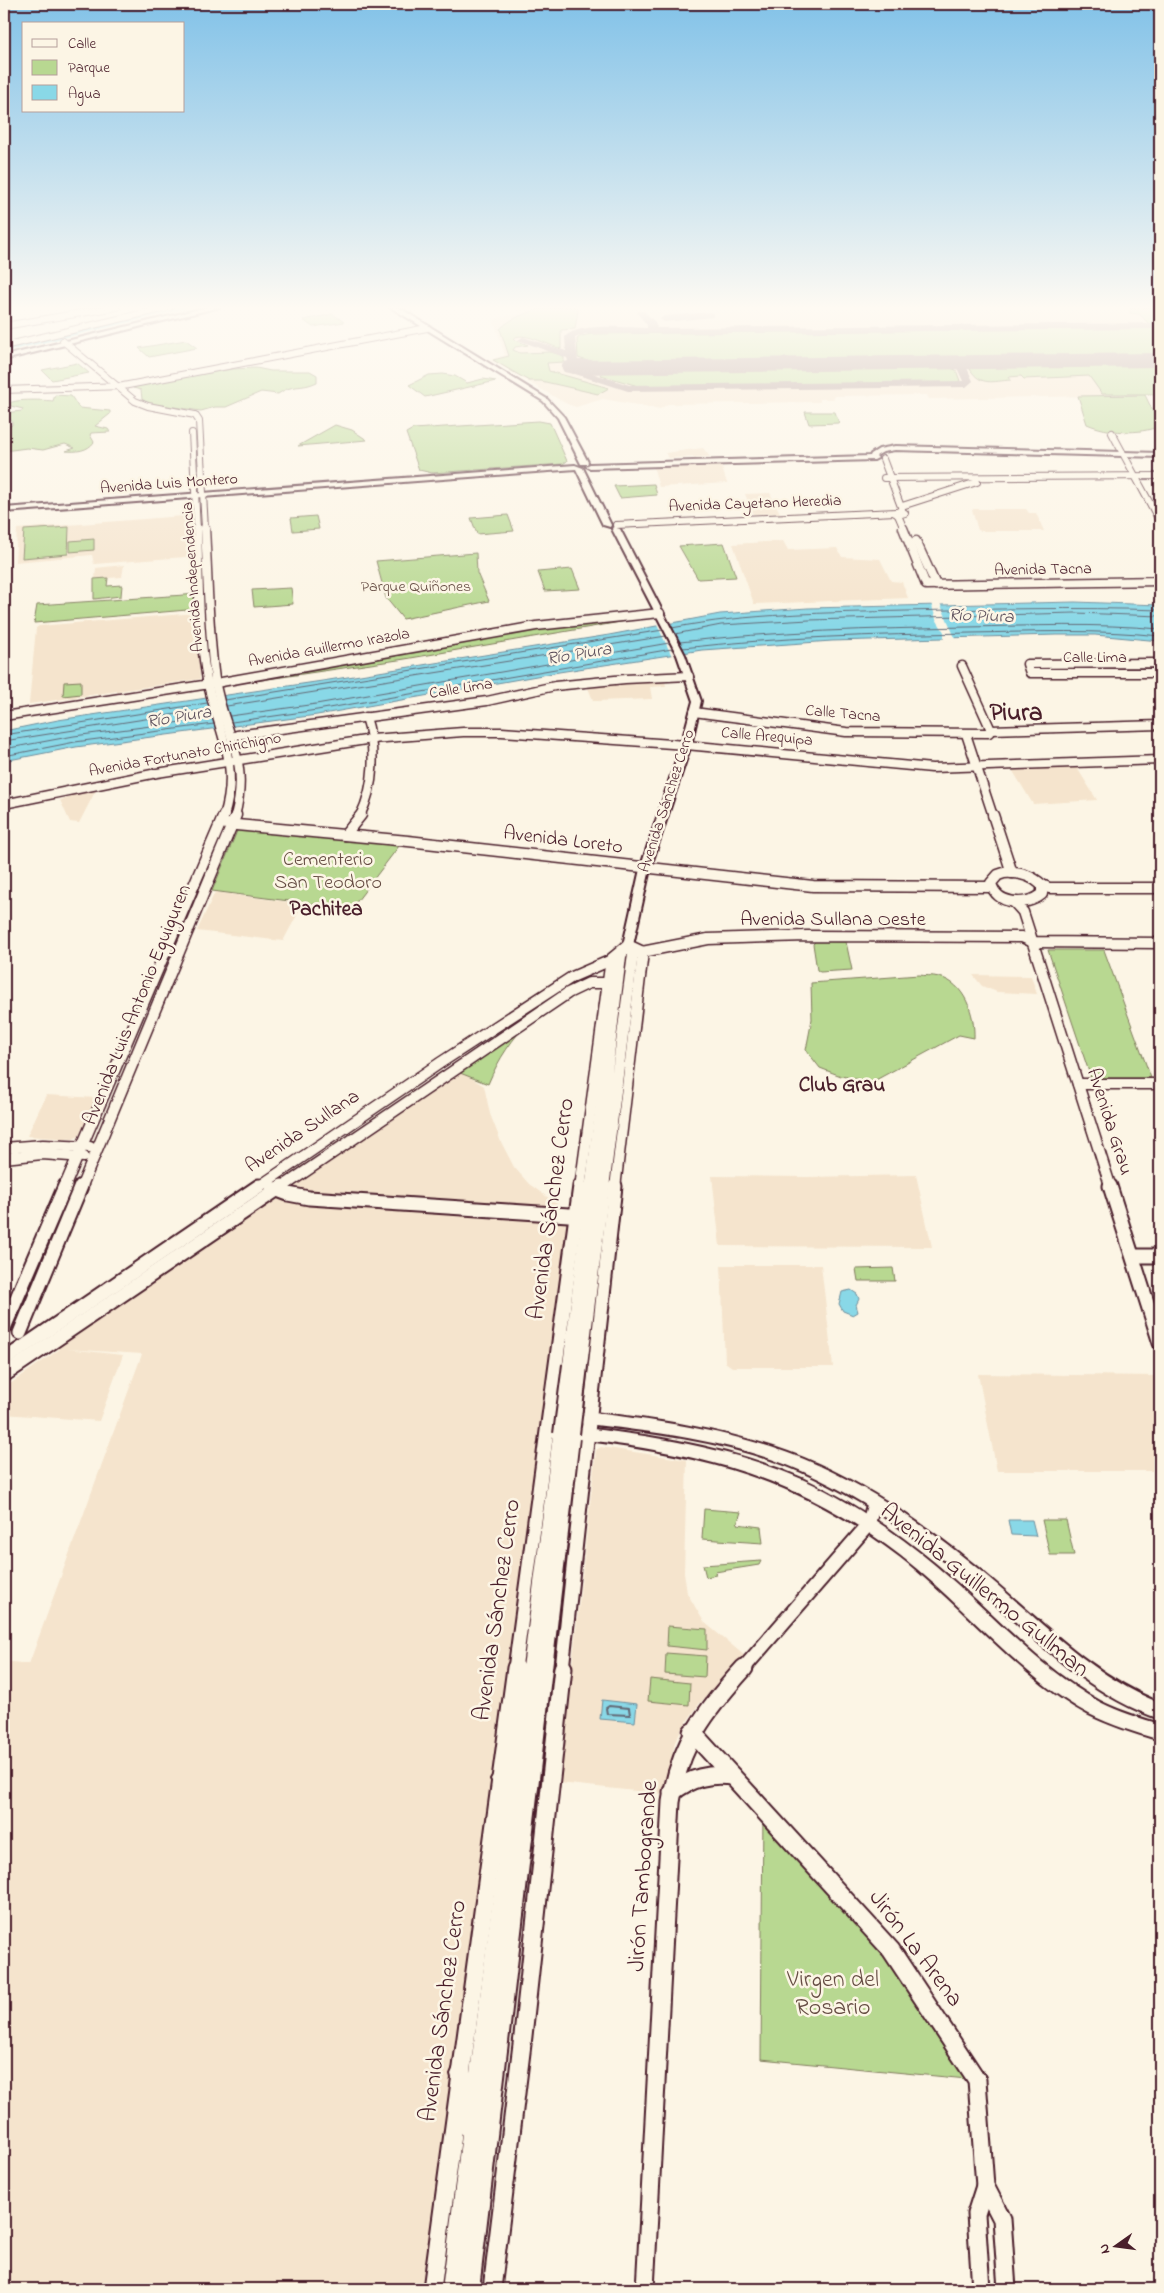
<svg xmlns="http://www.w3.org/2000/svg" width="1164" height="2293" font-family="'Indie Flower',sans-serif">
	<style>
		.built { fill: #f5e4cd }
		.green { fill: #b8d891; stroke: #817c5e }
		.water { fill: #89d8e7; stroke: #708e9c }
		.pier { fill: #fcf5e5 }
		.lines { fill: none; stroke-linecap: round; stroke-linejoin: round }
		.shore-far1 { stroke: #636976; stroke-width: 1 }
		.shore { stroke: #636976; stroke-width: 2 }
		.canal { stroke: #89d8e7; stroke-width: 4 }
		.taxiway { fill: #a38a88; fill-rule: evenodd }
		.runway { fill: #a38a88; fill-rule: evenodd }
		.secondary-far4-casing { stroke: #4a1f2b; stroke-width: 8 }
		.secondary-far3-casing { stroke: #4a1f2b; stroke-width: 11 }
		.secondary-far2-casing { stroke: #4a1f2b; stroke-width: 13 }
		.secondary-far1-casing { stroke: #4a1f2b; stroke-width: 17 }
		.secondary-casing { stroke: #4a1f2b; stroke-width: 21 }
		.primary-casing { stroke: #4a1f2b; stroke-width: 4 }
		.highway-casing { stroke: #4a1f2b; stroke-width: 4 }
		.secondary-far4 { stroke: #fcf5e5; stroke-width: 6 }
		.secondary-far3 { stroke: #fcf5e5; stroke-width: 8 }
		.secondary-far2 { stroke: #fcf5e5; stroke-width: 10 }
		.secondary-far1 { stroke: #fcf5e5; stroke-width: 13 }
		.secondary { stroke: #fcf5e5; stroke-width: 17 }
		.primary { fill: #fcf5e5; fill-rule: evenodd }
		.highway { fill: #fcf5e5; fill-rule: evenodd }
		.primary-bridge-casing { stroke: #4a1f2b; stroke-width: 18; stroke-linecap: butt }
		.primary-bridge { stroke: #fcf5e5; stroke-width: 14 }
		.labels { text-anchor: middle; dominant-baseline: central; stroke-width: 5; stroke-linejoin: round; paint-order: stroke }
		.far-street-label { font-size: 16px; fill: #4a1f2b; stroke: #fcf5e5 }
		.far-park-label { font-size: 16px; fill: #664d44; stroke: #fcf5e5 }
		.far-water-label { font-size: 18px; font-style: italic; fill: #5a4d5a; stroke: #fcf5e5 }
		.street-label { font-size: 20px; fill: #4a1f2b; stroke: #fcf5e5 }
		.park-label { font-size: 20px; fill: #664d44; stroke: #fcf5e5 }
		.neighbourhood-label { font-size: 21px; font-weight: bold; fill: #4a1f2b; stroke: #fcf5e5 }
		.near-street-label { font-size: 24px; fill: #4a1f2b; stroke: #fcf5e5 }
		.near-park-label { font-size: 24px; fill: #664d44; stroke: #fcf5e5 }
		.far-town-label { font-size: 25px; font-weight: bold; fill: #4a1f2b; stroke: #fcf5e5 }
	</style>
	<rect width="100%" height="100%" fill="#fcf5e5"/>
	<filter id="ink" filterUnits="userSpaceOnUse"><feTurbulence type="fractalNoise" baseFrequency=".02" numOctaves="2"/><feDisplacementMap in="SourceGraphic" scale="10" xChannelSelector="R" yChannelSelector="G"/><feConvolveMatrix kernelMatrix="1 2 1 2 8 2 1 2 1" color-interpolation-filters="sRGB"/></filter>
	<g filter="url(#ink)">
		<g class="built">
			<path d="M513,307H1160V395L929,399L927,395L833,396L834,399H820V402L668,404L660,409L603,399L576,407L567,404L490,360L505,355L493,319L522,313Z"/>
			<path d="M703,448L710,457L669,458L665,453Z"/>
			<path d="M716,464L721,465L727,483L659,487L653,466Z"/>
			<path d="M770,493L780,513L753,514L745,494Z"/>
			<path d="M974,509H1026L1029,513H1036L1044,531H981L978,530L974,517L972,510Z"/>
			<path d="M195,515L198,556L94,564L92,555L15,562L17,529Z"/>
			<path d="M783,541L788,550L837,548L842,557L880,559L891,581L902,582L908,598L754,604L733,544Z"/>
			<path d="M124,565L122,577L95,579L96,568Z"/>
			<path d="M196,613L200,679L29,704L36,628L39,626Z"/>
			<path d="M664,678L666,686L650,687L652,699L596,701L593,700L586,683Z"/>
			<path d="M1074,763L1097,800L1033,804L1011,768Z"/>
			<path d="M97,788L79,823L70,822L60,800L70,797L68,793Z"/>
			<path d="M215,892L303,904L283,941L197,931Z"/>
			<path d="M973,975L1031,976L1037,994L997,992L982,986Z"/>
			<path d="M451,1065L484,1086L490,1114L501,1142L514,1167L529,1184L581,1221L506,1680L423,2289H4V1661L29,1664L142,1354L67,1349L123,1355L99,1421L4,1414V1388L60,1349L35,1346Z"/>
			<path d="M46,1095L97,1098L79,1136L73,1139L27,1136Z"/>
			<path d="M916,1175L932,1247L720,1246L712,1176L806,1177Z"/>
			<path d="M721,1265H821L833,1367H732L725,1362Z"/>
			<path d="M978,1374L1160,1376V1471H997Z"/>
			<path d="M601,1447L687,1460L684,1573L687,1593L704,1622L745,1656L699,1704L681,1730L675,1742L664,1794L559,1783L596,1450Z"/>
		</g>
		<g class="green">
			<path d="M548,307H576L578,310L575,329L561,330V349C548,345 521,330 513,339L528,345L515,347L513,350L520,353L551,352L564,356V362L547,363L549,371L609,388L598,394L541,381H529L493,360L509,356L500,329C512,316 531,312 548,307Z"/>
			<path d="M1144,307H1160V324H1149L1139,314L1130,313V309H1144Z"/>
			<path d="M333,314L344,322L313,327L303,320Z"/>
			<path d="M1160,328V356L591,362L578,358L577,339L581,336L592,334Z"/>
			<path d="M186,340L197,348L149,357L139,348Z"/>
			<path d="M77,363L89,373L52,380L42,370Z"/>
			<path d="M1160,365V394H1102L1089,376L1024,379L1021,376L1009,377L1011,380C993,381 981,387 970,369L976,367Z"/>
			<path d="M947,367L956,370L960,381L952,383L922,384L638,386L601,375L603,372L610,371Z"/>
			<path d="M256,368L271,371H310L317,375V382C300,390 293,383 278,394L261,392L226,407H215L201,411L147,403L142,399L141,390L133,388L137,385L232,369Z"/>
			<path d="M443,374L455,376L467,383L483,379L496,381L425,397L409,385L429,375Z"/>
			<path d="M55,395L71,396L79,408L110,411V414L95,426L108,429L110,432L91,433L90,435L94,442C88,451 76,452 66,451L75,448L65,444L43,450L27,448L4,451V442L6,439L4,438L5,433L4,428L12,425V421L4,413L22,411L23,409L11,406L10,403C16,399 45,400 53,401Z"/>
			<path d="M1145,395L1160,426C1139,435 1108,433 1087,424L1078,396Z"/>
			<path d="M805,412H835L839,423L809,424Z"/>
			<path d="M539,421L550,423L567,461L563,464L432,473L419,470L406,433L413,429Z"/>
			<path d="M335,425L352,430L367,440L298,446Z"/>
			<path d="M654,484L657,495L620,498L614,486Z"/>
			<path d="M508,515L514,531L477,534L471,518Z"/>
			<path d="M316,516L319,529L293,531L291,518Z"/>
			<path d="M69,527L68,554L22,558L24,530Z"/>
			<path d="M94,539V550L70,552V541Z"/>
			<path d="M724,543L736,577L698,579L679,546Z"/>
			<path d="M476,553L477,573L489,601L403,619L386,598L376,561Z"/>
			<path d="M572,569L580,589L545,591L538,572Z"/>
			<path d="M108,578L107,586L122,585L121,596L94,599V579Z"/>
			<path d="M291,588L293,604L254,607L252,590Z"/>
			<path d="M199,594V609L34,623L37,605Z"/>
			<path d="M644,618L405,659L234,684L544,627Z"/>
			<path d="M81,681V694L63,696L64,682Z"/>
			<path d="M243,829L395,842L399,846L351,909L212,891L237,831Z"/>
			<path d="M816,941L846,942L852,970L820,972L817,970L813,944Z"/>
			<path d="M1048,950H1104L1151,1078H1091Z"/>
			<path d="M919,975C925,976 932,975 939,977C965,983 975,1015 974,1038L959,1035L872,1082L841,1076L820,1068L806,1050L812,1019L811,983Z"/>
			<path d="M532,1018C512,1039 499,1058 488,1084L455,1071Z"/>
			<path d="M893,1268L895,1281H858L856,1269Z"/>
			<path d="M704,1509L741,1512L737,1524L761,1527L763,1543L702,1539Z"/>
			<path d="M1042,1520H1066L1074,1555H1050Z"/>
			<path d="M761,1561L759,1565L715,1572L716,1575L706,1577L703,1565Z"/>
			<path d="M668,1626L707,1629V1650L667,1646Z"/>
			<path d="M666,1653L706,1656L705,1677L665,1674Z"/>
			<path d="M650,1679L690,1683L689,1705L648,1701Z"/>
			<path d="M763,1809L891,1950L977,2080L761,2059Z"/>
		</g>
		<g class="water">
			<path d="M1075,602L1160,605V641L1095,635H1056L832,641L702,650L559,672L317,715L76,747L4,761V731L58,720L329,680L609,635L720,614L808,608Z"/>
			<path d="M851,1290L857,1294L859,1299L856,1305L858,1312L853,1315L843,1311L839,1304L842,1292Z"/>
			<path d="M1008,1520H1032L1036,1536L1011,1535Z"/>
			<path d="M602,1700L637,1704L635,1722L600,1719Z"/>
		</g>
		<g class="pier">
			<path d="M931,603H940L956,640L944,641V632L936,619Z"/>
			<path d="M669,621L686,655L672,656L656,623Z"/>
		</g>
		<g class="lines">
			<g class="shore-far1">
				<path d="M672,628C749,613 827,613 906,611C991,609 1075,607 1160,610"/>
				<path d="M675,634L721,625L809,620L1075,613L1160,616"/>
				<path d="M680,642C776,631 871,629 967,627C1032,626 1096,623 1160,629"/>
				<path d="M683,648C779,637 874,635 971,633C1034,632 1097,629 1160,636"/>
				<path d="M225,700L663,630"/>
				<path d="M227,706L666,636"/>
				<path d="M230,716L316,704L669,643"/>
				<path d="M232,722L317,710L672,649"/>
				<path d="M4,735L207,703"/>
				<path d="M4,741L209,709"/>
				<path d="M4,749L74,736L212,718"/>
				<path d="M4,756L75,742L214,724"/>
			</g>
			<path class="shore" d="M609,1706L629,1708L630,1715L607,1714L606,1708Z"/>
			<path class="canal" d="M4,350L184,307"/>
			<g class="taxiway">
				<path d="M638,311H644L655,322L657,328L1160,323V329L585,334L575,338L579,369L629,385L963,381L957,368L946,363L951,360L966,366L973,381L966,387L628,391L572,373L567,358L518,340L523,337L566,351L565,337C579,322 627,328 647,328V325L637,313Z"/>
				<path d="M710,312L713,313V317L664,322L660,319L664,316Z"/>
			</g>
			<path class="runway" d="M1160,353V367L573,374L564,372L561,367L564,362L573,360Z"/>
			<g class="secondary-far4-casing">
				<g id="secondary-far4">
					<path d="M4,326L117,307"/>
					<path d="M63,341L135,401L148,406L195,415L199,421L205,529"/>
					<path d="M4,346L170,307"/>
					<path d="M4,390L123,386L427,328"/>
					<path d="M192,433L197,529"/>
					<path d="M1112,433L1160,522"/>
					<path d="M883,459L903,512"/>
					<path d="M884,478L1160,476"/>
					<path d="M902,506L977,482"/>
					<path d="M899,511L905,513L898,515L895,513Z"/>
					<path d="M898,515L904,529"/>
					<path d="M616,525L896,512"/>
				</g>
			</g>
			<g class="secondary-far3-casing">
				<g id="secondary-far3">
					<path d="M197,528C199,578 198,630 207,680C217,730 241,762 224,816"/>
					<path d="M205,528C208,578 208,629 215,679C223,733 251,757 235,816"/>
					<path d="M903,528L926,585L1160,581"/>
					<path d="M916,541L936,585"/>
					<path d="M1160,668L1157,663L1027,664L1030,673H1160"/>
					<path d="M694,712L846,732L989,733L991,730L962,666"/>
					<path d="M4,716L216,683L536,626L660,613"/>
					<path d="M991,730L1160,725"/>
					<path d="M966,734L993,816"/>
					<path d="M237,735L487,701L555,686L625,679L689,676"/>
					<path d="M4,804L157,773L372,739L463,732H502L686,745L932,768L1160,760"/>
					<path d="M360,816C375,786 376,748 366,717"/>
				</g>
			</g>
			<g class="secondary-far2-casing">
				<g id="secondary-far2">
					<path d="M993,815L1012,873"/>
					<path d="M226,824L408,841L813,886L991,887"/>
					<path d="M345,835L361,815"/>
					<path d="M1004,873C1019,872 1031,875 1042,885V894C1026,907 996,905 991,883L998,875Z"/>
					<path d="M1042,885L1049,888H1160"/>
					<path d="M1014,902L1023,912L1111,1188"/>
					<path d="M637,953L708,939L807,936L1022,937L1033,942L1160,943"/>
					<path d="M1078,1084H1160"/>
					<path d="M4,1148L43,1145L90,1147"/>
					<path d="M4,1158L42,1154L84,1157"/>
					<path d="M64,1188L224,815"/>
					<path d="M81,1188L236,815"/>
					<path d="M257,1188L440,1063L572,977L616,958"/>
					<path d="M281,1188L568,993L589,983H615"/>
					<path d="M580,1188L611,959L628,945L643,952L615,1188"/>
				</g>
			</g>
			<g class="secondary-far1-casing">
				<g id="secondary-far1">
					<path d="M1110,1186L1160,1343"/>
					<path d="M272,1188L288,1194L309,1198L584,1216"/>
					<path d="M1133,1256H1160"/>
					<path d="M4,1328L65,1186"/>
					<path d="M20,1333L81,1186"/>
					<path d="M4,1360L259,1186"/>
					<path d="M4,1375L282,1186"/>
					<path d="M515,1669L580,1186"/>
					<path d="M562,1669L615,1186"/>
					<path d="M743,1669L868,1525L874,1504"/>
				</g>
			</g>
			<g class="secondary-casing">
				<g id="secondary">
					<path d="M692,1732L891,1950L977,2080L985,2186L1002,2219L1007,2289"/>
					<path d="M672,1792C691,1778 709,1773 732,1776"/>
					<path d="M432,2289L516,1668"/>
					<path d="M492,2289L523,2036L563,1668"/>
					<path d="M645,2289L671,1802C679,1745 706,1710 744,1668"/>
					<path d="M981,2289L976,2214L985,2186"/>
				</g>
			</g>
			<g class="primary-casing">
				<g id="primary">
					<path d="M390,307H398L547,399L564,417L588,462L587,464H581L558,418L543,401Z"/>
					<path d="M895,446L1160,453V457L895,450L883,452L876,456L878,458L874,460L590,468L586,466L590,464L870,456L871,454L879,449Z"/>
					<path d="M575,465L583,468L611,525L610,527L603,525L576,469L4,512V508Z"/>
					<path d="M613,527L620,529L685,655L701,701L691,745L650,869L633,945L638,954L587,1366L585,1370L580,1372L565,1369L563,1365L614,957L623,945L640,869L681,745L693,701L677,655L612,529ZM628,954L612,1072L626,957Z"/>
					<path d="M550,1408C640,1418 735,1428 818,1465C873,1490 924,1525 971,1563C1033,1612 1084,1672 1160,1703V1719C1079,1692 1024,1625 960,1573C908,1530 850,1490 787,1465C713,1436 629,1429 550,1420L545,1418L543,1414L545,1410Z"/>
					<path d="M548,1424C634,1433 722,1444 802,1479C850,1501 894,1531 935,1565C989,1610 1037,1668 1100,1702C1119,1712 1140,1718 1160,1724V1740C1136,1733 1111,1725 1089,1714C1020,1677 964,1605 901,1556C798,1477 705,1454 579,1439L479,2289H442L462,2134L457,2126L456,2093L451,2074L454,2067L461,2064L468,2067L470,2073L508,1782L500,1787L494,1785L491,1779L513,1745L553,1436L543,1434L541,1430L543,1426Z"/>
				</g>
			</g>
			<g class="highway-casing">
				<path id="highway" d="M208,307H220L4,360V356Z"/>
			</g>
			<use href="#secondary-far4" class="secondary-far4"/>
			<use href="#secondary-far3" class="secondary-far3"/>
			<use href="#secondary-far2" class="secondary-far2"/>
			<use href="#secondary-far1" class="secondary-far1"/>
			<use href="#secondary" class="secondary"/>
			<use href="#primary" class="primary"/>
			<use href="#highway" class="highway"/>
			<g class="primary-bridge-casing">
				<g id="primary-bridge">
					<path d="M561,1434L570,1365"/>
					<path d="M572,1434L580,1366"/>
				</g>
			</g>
			<use href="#primary-bridge" class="primary-bridge"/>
		</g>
	</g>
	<linearGradient id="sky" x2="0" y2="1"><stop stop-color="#82c2e8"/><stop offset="0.49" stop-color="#fefaf3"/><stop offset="1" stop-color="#fefaf3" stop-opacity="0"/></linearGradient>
	<rect width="1164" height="628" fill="url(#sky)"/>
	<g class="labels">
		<g class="far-street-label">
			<text transform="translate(169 484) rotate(-4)">Avenida Luis Montero</text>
			<text transform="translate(755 504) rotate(-2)">Avenida Cayetano Heredia</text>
			<text transform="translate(1043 570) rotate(-1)">Avenida Tacna</text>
			<text transform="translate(193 577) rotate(-94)">Avenida Independencia</text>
			<text transform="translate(329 648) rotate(-10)">Avenida Guillermo Irazola</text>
			<text x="1095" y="658">Calle Lima</text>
			<text transform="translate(461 689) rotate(-9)">Calle Lima</text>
			<text transform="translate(843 714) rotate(5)">Calle Tacna</text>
			<text transform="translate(767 737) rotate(5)">Calle Arequipa</text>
			<text transform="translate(185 755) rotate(-10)">Avenida Fortunato Chirichigno</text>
			<text transform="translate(667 801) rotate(-72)">Avenida Sánchez Cerro</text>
		</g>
		<g class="far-park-label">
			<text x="416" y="587">Parque Quiñones</text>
		</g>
		<g class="far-water-label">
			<text transform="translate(981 617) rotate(2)">Río Piura</text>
			<text transform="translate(579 655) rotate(-9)">Río Piura</text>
			<text transform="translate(179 718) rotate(-9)">Río Piura</text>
		</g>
		<g class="street-label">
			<text transform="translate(563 841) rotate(7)">Avenida Loreto</text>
			<text x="833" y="920">Avenida Sullana Oeste</text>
			<text transform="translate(138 1005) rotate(-68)">Avenida Luis Antonio Eguiguren</text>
			<text transform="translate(1109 1122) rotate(72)">Avenida Grau</text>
			<text transform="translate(303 1132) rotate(-34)">Avenida Sullana</text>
		</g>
		<g class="park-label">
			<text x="328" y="860">Cementerio<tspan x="328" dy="23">San Teodoro</tspan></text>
		</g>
		<g class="neighbourhood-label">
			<text x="326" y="910">Pachitea</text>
			<text x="842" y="1086">Club Grau</text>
		</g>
		<g class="near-street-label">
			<text transform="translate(552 1209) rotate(-82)">Avenida Sánchez Cerro</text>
			<text transform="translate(984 1591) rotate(39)">Avenida Guillermo Gullman</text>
			<text transform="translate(498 1610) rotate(-82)">Avenida Sánchez Cerro</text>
			<text transform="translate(644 1876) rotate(-86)">Jirón Tambogrande</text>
			<text transform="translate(915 1949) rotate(53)">Jirón La Arena</text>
			<text transform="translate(444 2011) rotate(-82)">Avenida Sánchez Cerro</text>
		</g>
		<g class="near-park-label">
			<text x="833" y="1980">Virgen del<tspan x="833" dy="28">Rosario</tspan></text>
		</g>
		<g class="far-town-label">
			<text x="1016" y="714">Piura</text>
		</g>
	</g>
	<rect width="1164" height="2293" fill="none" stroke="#fcf5e5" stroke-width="20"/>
	<rect x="10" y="10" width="1144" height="2273" fill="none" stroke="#4a1f2b" stroke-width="2" filter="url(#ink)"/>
	<rect x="22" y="22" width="162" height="90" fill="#fcf5e5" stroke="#b59f9b"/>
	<rect x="32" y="39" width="25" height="8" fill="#fcf5e5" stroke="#b59f9b"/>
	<text x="68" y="48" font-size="15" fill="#4a1f2b">Calle</text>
	<rect x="32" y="60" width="25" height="15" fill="#b8d891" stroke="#b59f9b"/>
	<text x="68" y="72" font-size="15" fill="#4a1f2b">Parque</text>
	<rect x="32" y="85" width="25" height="15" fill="#89d8e7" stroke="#b59f9b"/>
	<text x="68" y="98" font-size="15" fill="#4a1f2b">Agua</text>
	<g transform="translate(1116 2246) rotate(256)" stroke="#fcf5e5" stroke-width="4" paint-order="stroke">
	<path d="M0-4L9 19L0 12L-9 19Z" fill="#4a1f2b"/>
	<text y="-8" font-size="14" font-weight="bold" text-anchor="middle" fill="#4a1f2b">N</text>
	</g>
</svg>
